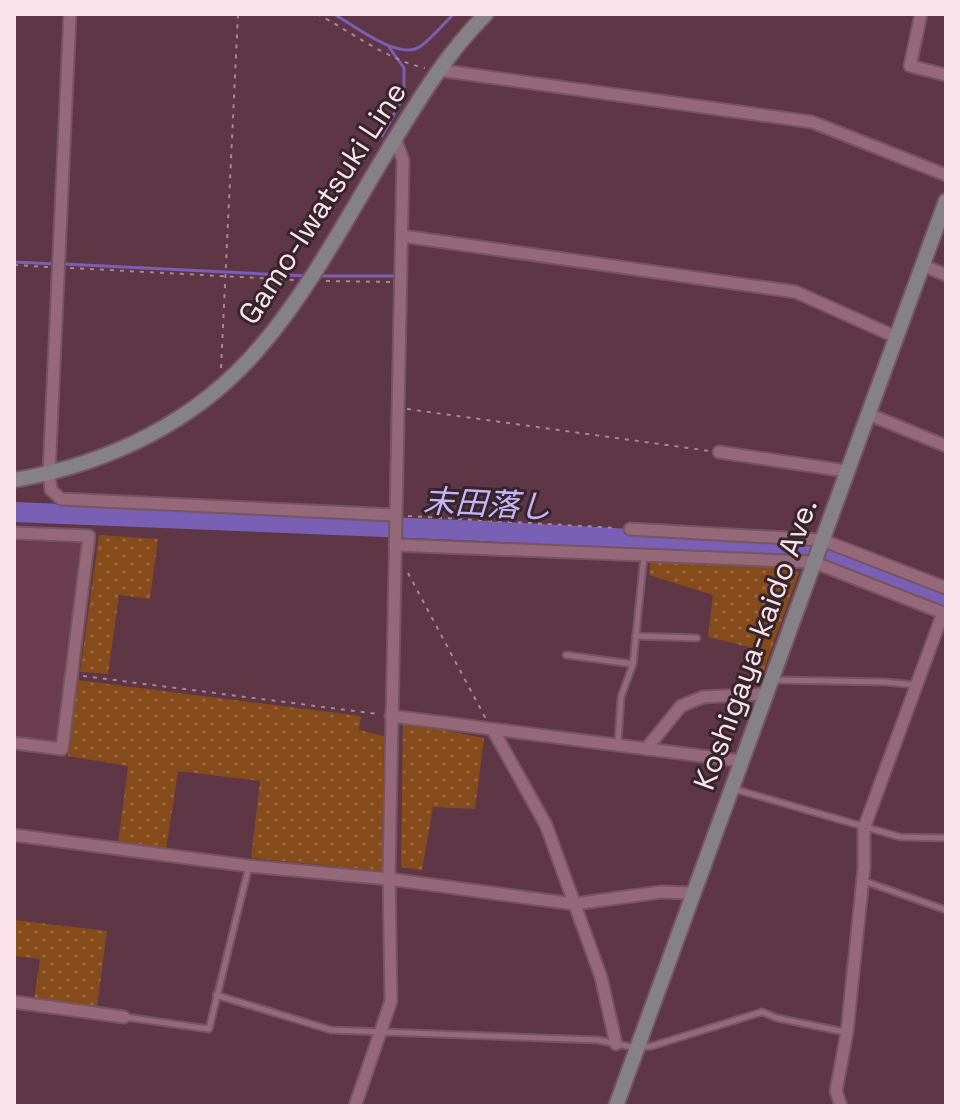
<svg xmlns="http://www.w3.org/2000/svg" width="960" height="1120" font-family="'Space Grotesk','Noto Sans JP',sans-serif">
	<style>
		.built { fill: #6c3d50 }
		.green { fill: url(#green-dots) }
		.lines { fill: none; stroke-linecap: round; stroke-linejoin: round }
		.stream { stroke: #7960b5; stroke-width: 3 }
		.river { stroke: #7960b5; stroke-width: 20 }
		.lane-casing { stroke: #765461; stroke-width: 9 }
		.street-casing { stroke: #765461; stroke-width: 15 }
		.secondary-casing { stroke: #765461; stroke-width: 18 }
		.path { stroke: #a88793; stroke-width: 2; stroke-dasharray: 4 6; stroke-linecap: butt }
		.lane { stroke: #96697a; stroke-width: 5 }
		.street { stroke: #96697a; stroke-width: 11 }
		.secondary { stroke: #868186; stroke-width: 14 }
		.labels { text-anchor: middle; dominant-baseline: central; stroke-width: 6; stroke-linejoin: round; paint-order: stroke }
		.street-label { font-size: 30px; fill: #fce2eb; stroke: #37252c }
		.water-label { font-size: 32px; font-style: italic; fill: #c4b4f8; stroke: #37252c }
	</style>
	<defs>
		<pattern id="green-dots" width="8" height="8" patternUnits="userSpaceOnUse" patternTransform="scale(2)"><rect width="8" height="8" fill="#864b1b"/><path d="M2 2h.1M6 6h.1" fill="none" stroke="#98653c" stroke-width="1.8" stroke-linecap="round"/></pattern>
	</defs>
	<rect width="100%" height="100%" fill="#5e3646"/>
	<path class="built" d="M14,541L80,543L58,741L14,736Z"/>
	<g class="green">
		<path d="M99,535L158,539L150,599L119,595L108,674L80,672Z"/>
		<path d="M651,560L787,563L786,568L799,573L758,686H754L749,647L708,637L713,595L649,575Z"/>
		<path d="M77,680L361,716L359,730L384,736L382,871L251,858L260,781L178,771L166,850L118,844L128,766L68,756Z"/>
		<path d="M403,722L484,738L475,809L433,807L422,870L401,867Z"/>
		<path d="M14,920L107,931L97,1007L34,999L40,959L14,956Z"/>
	</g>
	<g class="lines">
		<g class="stream">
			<path d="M334,14C353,25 400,62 421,46C433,37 443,24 454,14"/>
			<path d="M382,136L404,96V68L389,47"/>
			<path d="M14,262L56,264"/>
			<path d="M63,264L307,276"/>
			<path d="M319,276H395"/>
			<path d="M390,528L395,288"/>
		</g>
		<path class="river" d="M14,512L483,531L798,548L828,554L946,604"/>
		<g class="lane-casing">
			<g id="lane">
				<path d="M635,636L697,638"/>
				<path d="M566,655L633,664"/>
				<path d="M775,680L884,682L917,685"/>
				<path d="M618,743L621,697L633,664L644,556"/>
				<path d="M734,789L900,837L946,838"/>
				<path d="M864,881L946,910"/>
				<path d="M216,995L331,1030L598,1040L636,1048L652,1046L762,1012L777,1018L845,1032"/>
				<path d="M125,1017L209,1029L249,866"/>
			</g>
		</g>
		<g class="street-casing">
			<g id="street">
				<path d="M70,14L49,474L51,490L61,499L395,515"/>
				<path d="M921,14L910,66L946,75"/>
				<path d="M438,70L812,122L946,175"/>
				<path d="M402,236L796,292L896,337"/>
				<path d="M922,265L946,275"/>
				<path d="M868,414L946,446"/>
				<path d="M719,452L846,471"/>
				<path d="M630,529L822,540L946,588"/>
				<path d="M14,533L89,536L62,749L14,743"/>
				<path d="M395,545L813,562L946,614"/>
				<path d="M391,716L741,761"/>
				<path d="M493,730L546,825L601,977L616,1044"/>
				<path d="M646,749L681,706L703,697L765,694"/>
				<path d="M14,835L249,866L389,879L574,904L661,892L692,893"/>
				<path d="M14,1002L124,1017"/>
				<path d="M355,1106L391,1001L389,873L403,160L395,138"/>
				<path d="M841,1106L836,1091L847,1032L864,868V828L943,613"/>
			</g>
		</g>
		<g class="secondary-casing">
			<g id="secondary">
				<path d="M14,480C109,464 198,421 261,346C313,285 351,210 393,142C421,96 448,52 486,14"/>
				<path d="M616,1106L946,201"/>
			</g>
		</g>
		<g class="path">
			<path d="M317,14C352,32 385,59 425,68"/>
			<path d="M14,265L48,267"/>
			<path d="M70,268L296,280"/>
			<path d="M326,281L391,282"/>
			<path d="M221,368L238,14"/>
			<path d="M407,409L710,451"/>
			<path d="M408,516L617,528"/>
			<path d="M408,573L486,719"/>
			<path d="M83,676L378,714"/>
		</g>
		<use href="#lane" class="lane"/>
		<use href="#street" class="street"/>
		<use href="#secondary" class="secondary"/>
	</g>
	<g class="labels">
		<g class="street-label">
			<text transform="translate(322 203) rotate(-57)">Gamo-Iwatsuki Line</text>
			<text transform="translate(755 644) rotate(-70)">Koshigaya-kaido Ave.</text>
		</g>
		<g class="water-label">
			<text transform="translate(487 504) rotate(3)">末田落し</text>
		</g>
	</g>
	<rect width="960" height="1120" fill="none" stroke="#fce2eb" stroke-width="32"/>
</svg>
